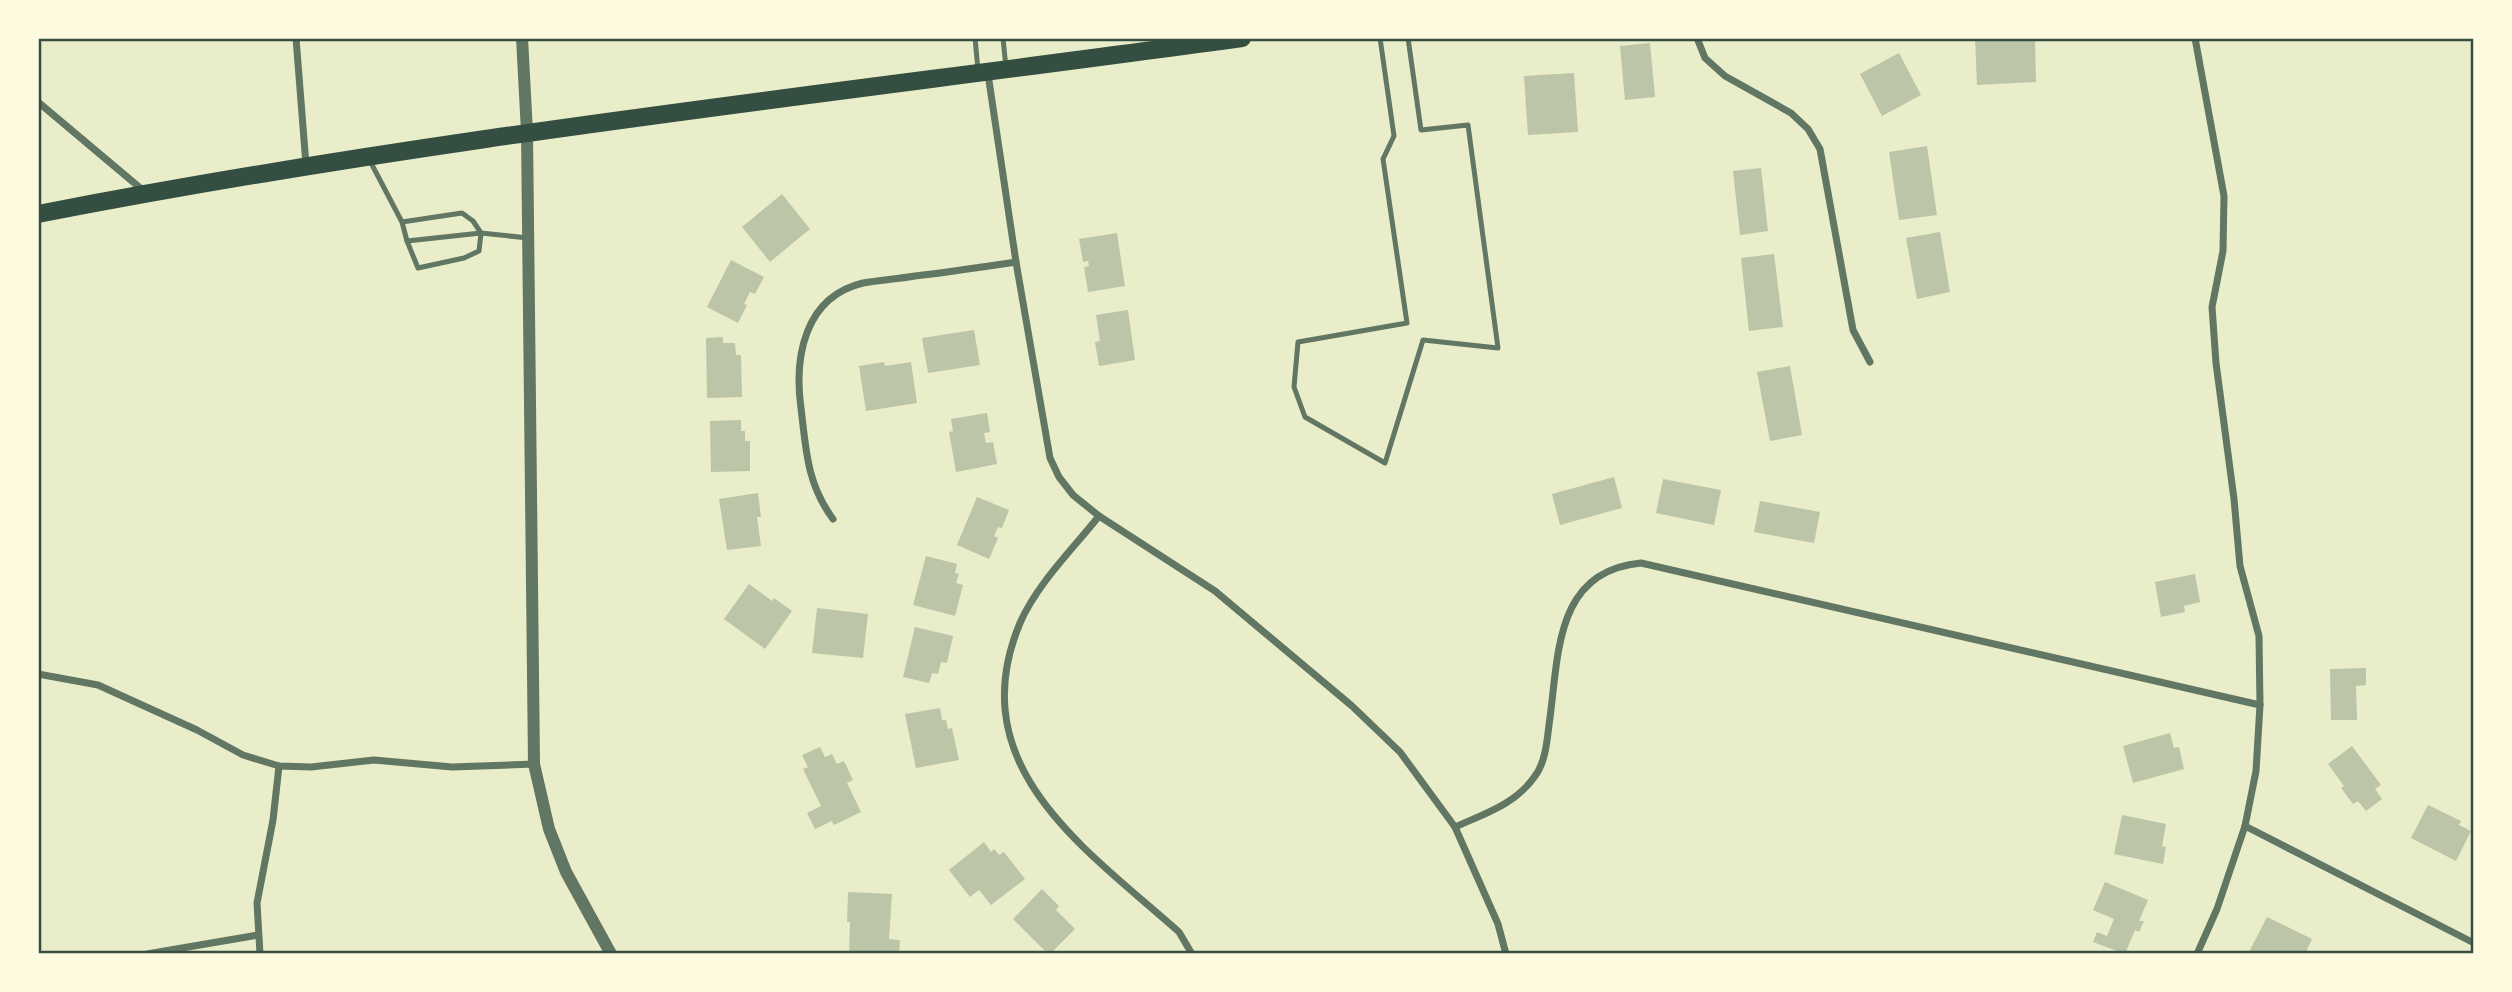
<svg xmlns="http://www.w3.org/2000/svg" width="2512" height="992" font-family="Arial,sans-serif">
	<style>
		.building { fill: #bcc5a7 }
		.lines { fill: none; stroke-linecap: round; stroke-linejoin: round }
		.service { stroke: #617663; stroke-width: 5 }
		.minor { stroke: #617663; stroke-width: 7 }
		.tertiary { stroke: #617663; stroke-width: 12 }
		.primary { stroke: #344e41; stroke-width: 18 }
		.neatline { fill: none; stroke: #344e41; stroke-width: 2.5 }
	</style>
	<rect width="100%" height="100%" fill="#e9edc9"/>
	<g class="building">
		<path d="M1975,38H2035L2036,82L1977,85Z"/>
		<path d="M1650,43L1655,97L1625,100L1620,46Z"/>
		<path d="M1899,53L1921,95L1882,116L1860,74Z"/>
		<path d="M1574,73L1578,132L1528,135L1524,76Z"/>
		<path d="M1927,146L1937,215L1899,220L1889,152Z"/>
		<path d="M1761,168L1768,231L1740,235L1733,171Z"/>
		<path d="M782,194L810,229L770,262L742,227Z"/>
		<path d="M1940,232L1950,292L1917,299L1906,238Z"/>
		<path d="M1117,233L1125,286L1088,292L1084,267L1089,266L1088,261L1083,262L1079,239Z"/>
		<path d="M1774,254L1783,327L1749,331L1741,258Z"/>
		<path d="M731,260L764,277L755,294L750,292L744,304L747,305L738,323L707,307Z"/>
		<path d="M1128,310L1135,360L1099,366L1095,342L1100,341L1096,315Z"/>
		<path d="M974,330L980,365L928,373L922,338Z"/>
		<path d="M723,337V343H735L736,355H741L742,397L707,398L706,338Z"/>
		<path d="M884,362L885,366L911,362L917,403L866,411L859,366Z"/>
		<path d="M1790,366L1802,435L1770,441L1757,372Z"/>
		<path d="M987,413L990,432L984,433L986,443L993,442L997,464L956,472L949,432L953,431L951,419Z"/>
		<path d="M741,420V431H745V441H750V471L711,472L710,421Z"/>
		<path d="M1614,477L1622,508L1560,525L1552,494Z"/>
		<path d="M1663,479L1721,490L1714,525L1656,513Z"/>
		<path d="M758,493L761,517H757L761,546L727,550L719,499Z"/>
		<path d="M977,497L1009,510L1002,528L998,527L994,536L998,538L989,559L957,545Z"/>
		<path d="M1760,501L1820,512L1814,543L1754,532Z"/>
		<path d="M926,556L957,564L955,573L959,574L956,583L963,585L955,616L913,605Z"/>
		<path d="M2195,574L2200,602L2184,606L2185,612L2161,617L2155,582Z"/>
		<path d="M749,584L772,601L774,598L792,611L765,649L724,619Z"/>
		<path d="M817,608L868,614L863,658L812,653Z"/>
		<path d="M915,627L953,636L947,663L941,662L938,674L932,673L929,683L903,677Z"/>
		<path d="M2366,668V685L2356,686L2357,720H2331L2330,669Z"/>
		<path d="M940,708L942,720H946L948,729L952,728L959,760L916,768L905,714Z"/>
		<path d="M2170,733L2174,748L2179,747L2184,769L2133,783L2123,746Z"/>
		<path d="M2352,746L2381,785L2375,789L2382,799L2366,811L2358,801L2353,804L2341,788L2344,786L2328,764Z"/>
		<path d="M820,747L825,757L832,754L837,764L844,761L853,780L847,783L861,812L834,825L832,821L815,829L807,813L821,806L803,769L808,767L802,755Z"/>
		<path d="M2428,805L2461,821L2459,825L2471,831L2456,861L2411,838Z"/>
		<path d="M2122,815L2166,824L2162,846L2166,847L2163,864L2114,854Z"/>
		<path d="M984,842L991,852L994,849L999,855L1004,852L1025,879L991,905L979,890L970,897L949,870Z"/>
		<path d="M2105,882L2148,900L2139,921H2144L2139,932L2135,930L2125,954L2093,942L2097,932L2107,936L2114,919L2093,910Z"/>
		<path d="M1042,889L1059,906L1056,910L1075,929L1050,954H1048L1013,919Z"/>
		<path d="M848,892L892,894L889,939L900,940L899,954H849L850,922H847Z"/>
		<path d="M2267,917L2312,939L2305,954H2248Z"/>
	</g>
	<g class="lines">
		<g class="service">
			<path d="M975,38L978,70"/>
			<path d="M1003,38L1006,68"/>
			<path d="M1380,38L1394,136L1383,159L1407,323L1298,342L1294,387L1305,417L1385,463L1423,340L1498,348L1468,125L1421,130L1408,38"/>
			<path d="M370,161L402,222L407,241L481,233L528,238"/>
			<path d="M402,222L462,213L473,221L481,233L479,251L464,258L418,268L407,241"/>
		</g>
		<g class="minor">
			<path d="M296,38L306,165"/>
			<path d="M1697,38L1705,58L1725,76L1791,113L1808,129L1820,149L1853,330L1870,362"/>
			<path d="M2195,38L2224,196L2223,251L2212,307L2216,363L2234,499L2240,566L2259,636L2260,705L2256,771L2245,826L2217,909L2197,954"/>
			<path d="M988,74L1016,262L1050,458L1059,477L1073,495L1099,516L1215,591L1352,706L1400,752L1455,827L1498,924L1506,954"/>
			<path d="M38,102L145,192"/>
			<path d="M1099,516C1072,550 1037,584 1020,623C960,767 1086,849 1179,932L1192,954"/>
			<path d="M833,519C807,484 806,450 801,408C794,358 804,297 863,283C880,280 898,279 915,276C949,272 982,267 1016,262"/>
			<path d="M38,674L98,685L197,730L243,755L279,766L311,767L374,760L452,767L534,764"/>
			<path d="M2245,826L2474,943"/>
			<path d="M1455,827C1484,814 1516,804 1535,776C1545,763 1547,742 1549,725C1559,658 1553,571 1641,563L2260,705"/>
			<path d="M147,954L258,935"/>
			<path d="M260,954L257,903L273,820L279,766"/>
		</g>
		<path class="tertiary" d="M522,38L527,132L534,764L549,829L566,872L611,954"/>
		<path class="primary" d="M38,214C437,136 841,93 1242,38"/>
	</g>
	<rect width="2512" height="992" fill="none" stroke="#fefae0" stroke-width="80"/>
	<rect x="40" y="40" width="2432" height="912" class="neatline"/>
</svg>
